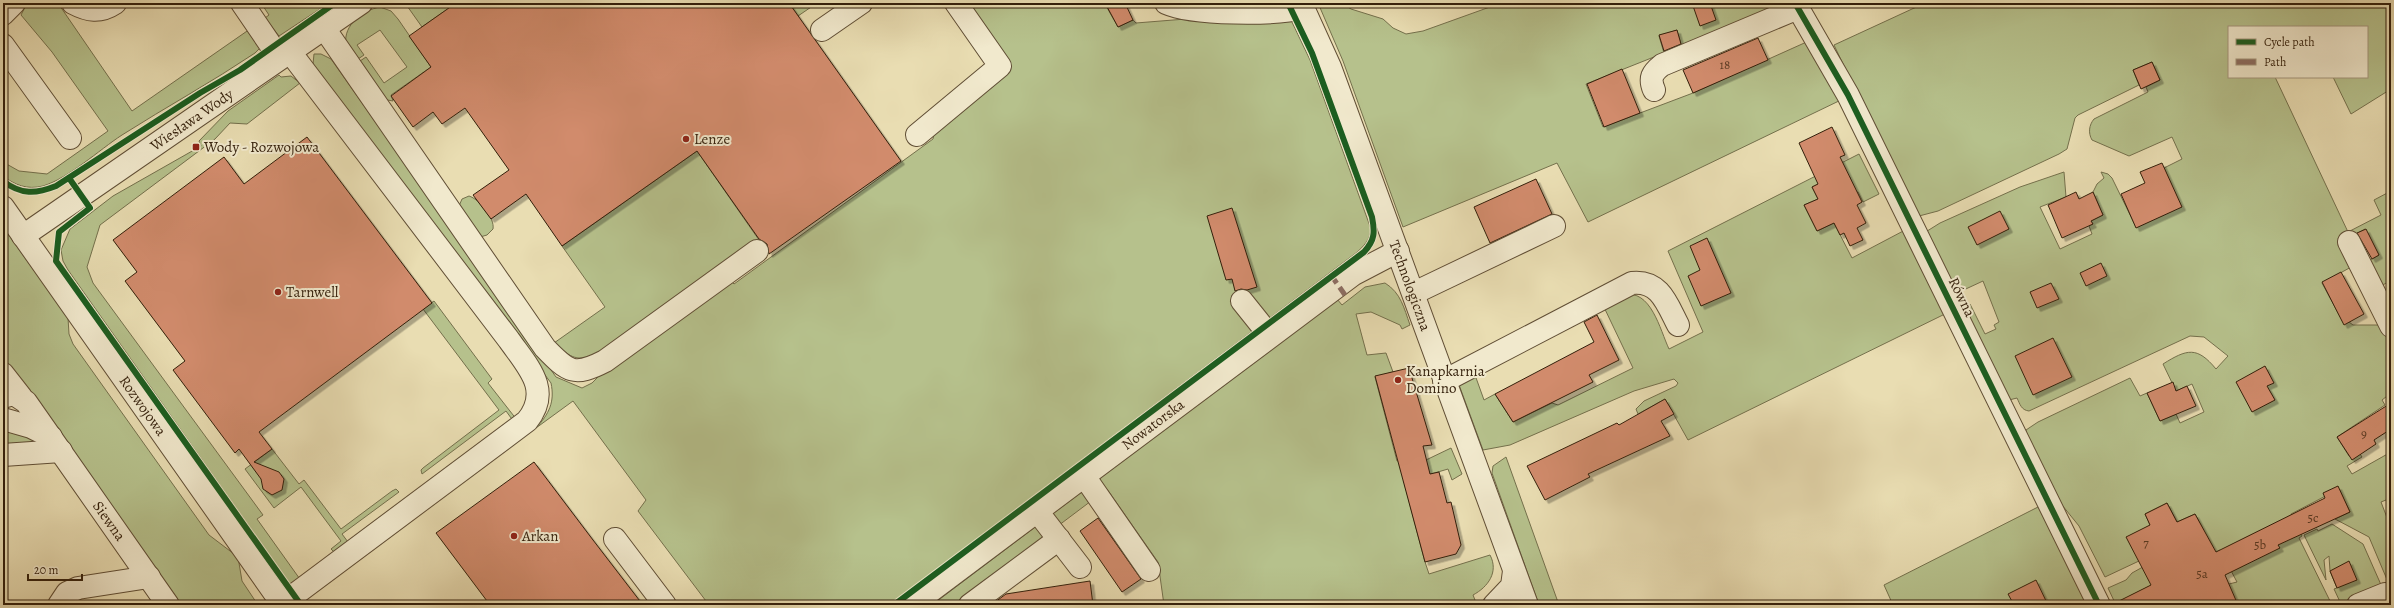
<svg xmlns="http://www.w3.org/2000/svg" width="2394" height="608" font-family="Alegreya,serif">
	<style>
		.green { fill: #b6c18c; stroke: #74704c }
		.building { fill: #d18b6c; stroke: #331f0b; filter: url(#shadow) }
		.lines { fill: none; stroke-linecap: round; stroke-linejoin: round }
		.minor-casing { stroke: #604e35; stroke-width: 24 }
		.minor { stroke: #f1e9cd; stroke-width: 22 }
		.quiet { stroke: #8d6e63; stroke-width: 5; stroke-dasharray: 10 5; stroke-linecap: butt }
		.cycleway-casing { stroke: #f1e9cd; stroke-width: 8 }
		.cycleway { stroke: #1b5e20; stroke-width: 6 }
		.poi-dot { fill: #8f2418; stroke: #f1e9cd; stroke-width: 1.5 }
		.labels { text-anchor: middle; dominant-baseline: central; stroke-width: 4; stroke-linejoin: round; paint-order: stroke }
		.number-label { font-size: 13px; fill: #5a3a23 }
		.street-label { font-size: 15px; fill: #331f0b; stroke: #f1e9cd }
		.poi-label { font-size: 15px; fill: #331f0b; stroke: #f1e9cd; text-anchor: start }
	</style>
	<defs>
		<filter id="shadow"><feDropShadow dx="3.5" dy="3.5" stdDeviation="0" flood-color="#0004"/></filter>
	</defs>
	<rect width="100%" height="100%" fill="#e9ddb2"/>
	<filter id="stains"><feTurbulence type="fractalNoise" baseFrequency=".005" numOctaves="4"/><feColorMatrix values="0 0 0 0 .2 0 0 0 0 .09 0 0 0 0 .02 0 0 0 .5 -.17"/></filter>
	<radialGradient id="worn" r=".72"><stop offset=".6" stop-color="#630" stop-opacity="0"/><stop offset="1" stop-color="#630" stop-opacity=".3"/></radialGradient>
	<g class="green">
		<path d="M27,3H56L62,9L132,111L250,29L260,48L255,53C212,82 166,107 122,135C99,150 69,178 43,186C27,190 15,185 3,176V162L19,171L47,174L108,131L52,52L21,15Z"/>
		<path d="M261,3H329L279,36L265,18L269,15Z"/>
		<path d="M405,3H456L422,27Z"/>
		<path d="M789,3H817L798,16Z"/>
		<path d="M967,3H1112L1106,6L1118,27L1133,20L1136,23L1198,18L1291,20L1310,60L1371,229C1370,240 1364,246 1356,253L889,605H709L638,511L646,500L573,401L536,428C549,414 555,402 551,383L313,64L314,54H321L331,59L556,377L582,388L592,383L602,373L731,281L734,284L933,139L935,130L1010,67Z"/>
		<path d="M1318,3H1342L1351,9L1383,19L1393,28L1406,34L1423,31L1501,3H1784L1682,48L1677,30L1659,36L1664,53L1586,84L1603,127L1693,93L1811,40L1843,99L1588,222L1557,163L1403,227L1343,61Z"/>
		<path d="M1925,3H2391V89L2351,114L2333,77H2367V27H2229V77H2275L2348,232L2381,215L2374,200L2391,191V280L2378,288L2365,263L2379,255L2365,229L2352,236L2348,232L2338,238L2353,266L2322,283L2344,324L2349,322L2353,325H2381L2391,336V393L2382,400L2385,405L2337,437L2349,456L2358,451L2362,457L2347,466L2352,474L2391,452V498L2381,502L2391,528V589L2369,537L2335,519L2350,512L2339,489L2291,514L2302,536L2299,538L2332,605H2216L2221,586L2237,582L2220,550L2130,596L2134,605H2116L2108,588L2126,580L2132,573L2168,553L2203,529L2195,514L2177,522L2167,503L2145,514L2150,525L2139,561L2105,577L2079,526L2062,505L2026,434V430L2038,422L2130,378L2140,396L2147,393L2160,421L2176,414L2180,423L2204,412L2192,384L2176,391L2163,364C2187,349 2197,346 2216,369L2228,356L2204,337L2190,336L2029,411C2021,410 2020,404 2017,398L2009,400L1965,309L1970,304L1985,334L1996,329L1994,325L1999,322L1983,281L1955,294L1924,233L1940,223L2020,187L2064,172L2066,197L2040,207L2060,249L2092,234L2089,226L2093,224L2091,221L2103,215L2093,192L2097,184L2104,178L2101,172L2108,174L2112,178L2136,227L2181,207L2164,168L2182,159L2172,137L2129,156L2092,140C2088,133 2089,125 2094,119L2148,92L2146,87L2160,80L2152,62L2133,70L2139,85L2078,115L2075,118L2067,149L2059,154L1938,211L1919,216L1915,215L1834,45Z"/>
		<path d="M380,7L391,11L398,19L431,67L391,95L393,101L382,99L357,63L366,57L384,83L407,67L380,30L357,45L364,55L355,61C352,56 347,49 346,44C343,25 363,10 380,7Z"/>
		<path d="M279,75L281,77L291,76L300,83L247,124L230,123L215,139L100,225L87,267L93,283L263,515L257,519L302,582L293,584L289,583L68,270L63,261L61,250L70,229L113,196L201,146L199,141L228,111Z"/>
		<path d="M697,151L759,240L600,355C575,361 573,359 554,343L605,307L562,246Z"/>
		<path d="M1859,154L1879,194L1863,202L1858,192L1855,193L1850,177L1846,178L1843,172L1812,187L1818,199L1804,205L1817,231L1834,223L1852,258L1907,229L1949,312L1688,440L1665,399L1638,414L1636,409L1644,401L1676,386L1678,383L1674,379L1634,391L1510,445L1483,450L1458,382L1475,375L1484,400L1495,394L1513,422L1552,403L1558,405L1633,368L1602,303C1609,300 1616,296 1623,295C1651,288 1660,330 1669,349L1703,332L1668,251Z"/>
		<path d="M469,196C479,199 495,218 493,229L487,235L480,237L459,206L462,199Z"/>
		<path d="M3,227L68,318L69,334L73,344L209,535L238,557L242,581L258,605H177L3,358Z"/>
		<path d="M1385,283C1401,293 1404,308 1410,325L1402,329L1400,325L1371,312L1356,314L1367,355L1386,353L1393,372L1375,377L1397,461L1426,460L1451,448L1462,474L1452,480L1448,469L1404,482L1425,562L1429,574L1490,555C1499,572 1488,587 1473,595L1477,605H1164L1158,562L1107,489L953,605H932L1337,299L1342,305L1365,287Z"/>
		<path d="M434,301L492,379L488,383L517,420L514,422L506,411L422,474L421,470L423,468L499,410L423,309Z"/>
		<path d="M3,426L43,441L3,451Z"/>
		<path d="M272,449L299,484L304,480L341,529L392,491L396,489L399,492L342,534L351,546L334,552L331,549L341,541L301,487L274,508L245,469Z"/>
		<path d="M1506,457L1559,605H1539L1492,473L1493,466Z"/>
		<path d="M2040,506L2094,605H1893L1884,585Z"/>
		<path d="M2332,524L2363,544L2382,587L2352,605L2341,604L2334,589L2337,588L2330,571L2329,556L2324,560L2326,580L2304,535L2317,529L2318,531Z"/>
	</g>
	<g class="building">
		<path d="M456,3H789L901,161L769,254L767,244L759,239L697,151L562,246L526,194L491,219L473,195L509,170L465,108L442,124L433,112L413,127L391,96L431,67L409,36Z"/>
		<path d="M1105,3H1125L1133,20L1118,27Z"/>
		<path d="M1692,3H1710L1716,20L1700,26Z"/>
		<path d="M1677,30L1681,44L1664,51L1659,35Z"/>
		<path d="M1758,38L1768,60L1693,93L1683,70Z"/>
		<path d="M2152,62L2160,80L2141,89L2133,70Z"/>
		<path d="M1622,69L1640,113L1604,127L1587,84Z"/>
		<path d="M1832,127L1845,155L1840,157L1862,202L1857,205L1866,223L1857,228L1863,240L1850,246L1844,233L1840,235L1834,223L1817,231L1804,205L1818,199L1812,187L1818,184L1799,143Z"/>
		<path d="M307,137L432,303L259,432L272,449L254,462L279,472L284,479L282,490L272,495L263,489L261,479L239,449L235,453L173,370L185,361L125,281L137,272L113,240L224,157L244,184Z"/>
		<path d="M2162,163L2182,207L2136,228L2121,194L2145,183L2140,172Z"/>
		<path d="M1536,179L1552,214L1490,243L1474,207Z"/>
		<path d="M2076,192L2079,199L2093,192L2103,215L2091,221L2093,224L2062,238L2048,205Z"/>
		<path d="M1232,208L1257,287L1247,290L1241,289L1235,291L1232,279L1226,280L1207,216Z"/>
		<path d="M2000,211L2009,229L1977,245L1968,227Z"/>
		<path d="M2366,229L2379,255L2372,259L2357,233Z"/>
		<path d="M1707,238L1731,293L1701,306L1688,276L1700,270L1690,246Z"/>
		<path d="M2101,263L2107,276L2086,286L2080,273Z"/>
		<path d="M2341,272L2364,314L2344,325L2322,282Z"/>
		<path d="M2051,283L2059,299L2037,308L2030,292Z"/>
		<path d="M1597,315L1619,360L1589,375L1593,382L1513,422L1495,394L1594,342L1584,322Z"/>
		<path d="M2053,338L2072,377L2033,395L2015,356Z"/>
		<path d="M2265,366L2274,383L2267,386L2275,400L2252,412L2236,382Z"/>
		<path d="M1409,368L1432,445L1423,446L1430,474L1439,472L1447,503L1451,502L1461,545L1456,554L1425,562L1375,376Z"/>
		<path d="M2173,382L2176,391L2187,386L2196,406L2160,421L2147,393Z"/>
		<path d="M1665,399L1674,414L1661,421L1670,436L1588,474L1590,477L1545,500L1527,466L1617,423L1619,425Z"/>
		<path d="M2391,403V429L2374,440L2376,444L2352,460L2337,437Z"/>
		<path d="M534,462L593,540L643,605H490L436,533Z"/>
		<path d="M2338,486L2350,512L2278,545L2280,548L2225,575L2238,605H2111L2151,585L2126,537L2150,525L2145,514L2167,503L2177,522L2195,514L2216,552L2325,498L2323,493Z"/>
		<path d="M1098,518L1141,579L1122,592L1080,531Z"/>
		<path d="M2349,561L2357,580L2337,588L2330,571Z"/>
		<path d="M2036,580L2048,605H2014L2008,594Z"/>
		<path d="M1090,581L1093,605H991L1006,594Z"/>
	</g>
	<g class="lines">
		<g class="minor-casing">
			<g id="minor">
				<path d="M73,3C88,11 100,13 115,3"/>
				<path d="M242,3L272,47"/>
				<path d="M1166,3C1193,15 1274,15 1303,8"/>
				<path id="s1" d="M1301,3L1330,67L1527,605"/>
				<path d="M1795,3L1848,95L2099,605"/>
				<path d="M3,14L14,3"/>
				<path d="M324,28L545,348C568,372 574,377 605,361L757,251"/>
				<path d="M822,30L861,3"/>
				<path d="M3,45L70,138"/>
				<path d="M1654,90C1649,78 1652,73 1662,65L1798,8"/>
				<path d="M917,135L1000,66L956,3"/>
				<path id="s2" d="M3,207L283,605"/>
				<path id="s3" d="M23,236L361,3"/>
				<path d="M2349,242L2391,326"/>
				<path d="M1414,293L1554,226"/>
				<path d="M1242,301L1270,336"/>
				<path d="M3,374L21,397"/>
				<path d="M1444,381L1632,283C1660,280 1667,304 1678,325"/>
				<path id="s4" d="M3,397L14,394L26,402L168,605"/>
				<path d="M3,419L31,427L51,437"/>
				<path d="M3,455L61,451"/>
				<path d="M1084,476L1149,570"/>
				<path d="M1037,511L1080,567"/>
				<path d="M615,539L665,605"/>
				<path d="M282,604L527,421C552,390 528,367 509,340L290,52"/>
				<path d="M59,605L67,593L78,588L149,577"/>
				<path id="s5" d="M912,605L1354,274L1398,251"/>
				<path d="M970,605L1059,539"/>
				<path d="M1494,605L1512,586L1514,571"/>
				<path d="M2358,605L2385,594"/>
			</g>
		</g>
		<use href="#minor" class="minor"/>
		<path class="quiet" d="M1331,275L1345,295"/>
		<g class="cycleway-casing">
			<g id="cycleway">
				<path d="M1795,3L1848,95L2099,605"/>
				<path d="M69,178L90,208L59,232L56,261L301,605"/>
				<path d="M3,181C21,195 36,194 56,186L200,93L240,70L335,3"/>
				<path d="M894,605L1364,252C1375,240 1375,232 1372,217L1312,53L1288,3"/>
			</g>
		</g>
		<use href="#cycleway" class="cycleway"/>
	</g>
	<g class="poi-dot">
		<circle cx="686" cy="139" r="4"/>
		<rect x="192" y="143" width="8" height="8" rx="2"/>
		<circle cx="278" cy="292" r="4"/>
		<circle cx="1398" cy="380" r="4"/>
		<circle cx="514" cy="536" r="4"/>
	</g>
	<g class="labels">
		<g class="number-label">
			<text x="1725" y="64">18</text>
			<text x="2364" y="433">9</text>
			<text x="2313" y="517">5c</text>
			<text x="2146" y="542">7</text>
			<text x="2260" y="544">5b</text>
			<text x="2202" y="573">5a</text>
		</g>
		<g class="street-label">
			<text stroke="none"><textPath href="#s3" startOffset="205">Wiesława Wody</textPath></text>
			<text stroke="none"><textPath href="#s1" startOffset="303">Technologiczna</textPath></text>
			<text transform="translate(1962 297) rotate(64)">Równa</text>
			<text stroke="none"><textPath href="#s2" startOffset="243">Rozwojowa</textPath></text>
			<text stroke="none"><textPath href="#s5" startOffset="301">Nowatorska</textPath></text>
			<text stroke="none"><textPath href="#s4" startOffset="171">Siewna</textPath></text>
		</g>
		<g class="poi-label">
			<text x="694" y="139">Lenze</text>
			<text x="204" y="147">Wody - Rozwojowa</text>
			<text x="286" y="292">Tarnwell</text>
			<text x="1406" y="371">Kanapkarnia<tspan x="1406" dy="17">Domino</tspan></text>
			<text x="522" y="536">Arkan</text>
		</g>
	</g>
	<rect width="2394" height="608" fill="none" stroke="#e9ddb2" stroke-width="16"/>
	<rect x="4" y="4" width="2386" height="600" fill="none" stroke="#331f0b" stroke-width="2"/>
	<rect x="8" y="8" width="2378" height="592" fill="none" stroke="#331f0b"/>
	<rect x="2228" y="26" width="140" height="52" fill="#f1e9cd" stroke="#a5987f"/>
	<rect x="2236" y="39" width="20" height="6" fill="#1b5e20" stroke="#a5987f"/>
	<text x="2264" y="46" font-size="12" fill="#331f0b">Cycle path</text>
	<rect x="2236" y="59" width="20" height="6" fill="#8d6e63" stroke="#a5987f"/>
	<text x="2264" y="66" font-size="12" fill="#331f0b">Path</text>
	<path d="M28 574v6h54v-6" fill="none" stroke="#331f0b" stroke-width="2"/>
	<text x="34" y="574" font-size="12" fill="#331f0b" stroke="#f1e9cd" stroke-width="3" paint-order="stroke">20 m</text>
	<rect width="100%" height="100%" filter="url(#stains)"/>
	<rect width="100%" height="100%" fill="url(#worn)"/>
</svg>
